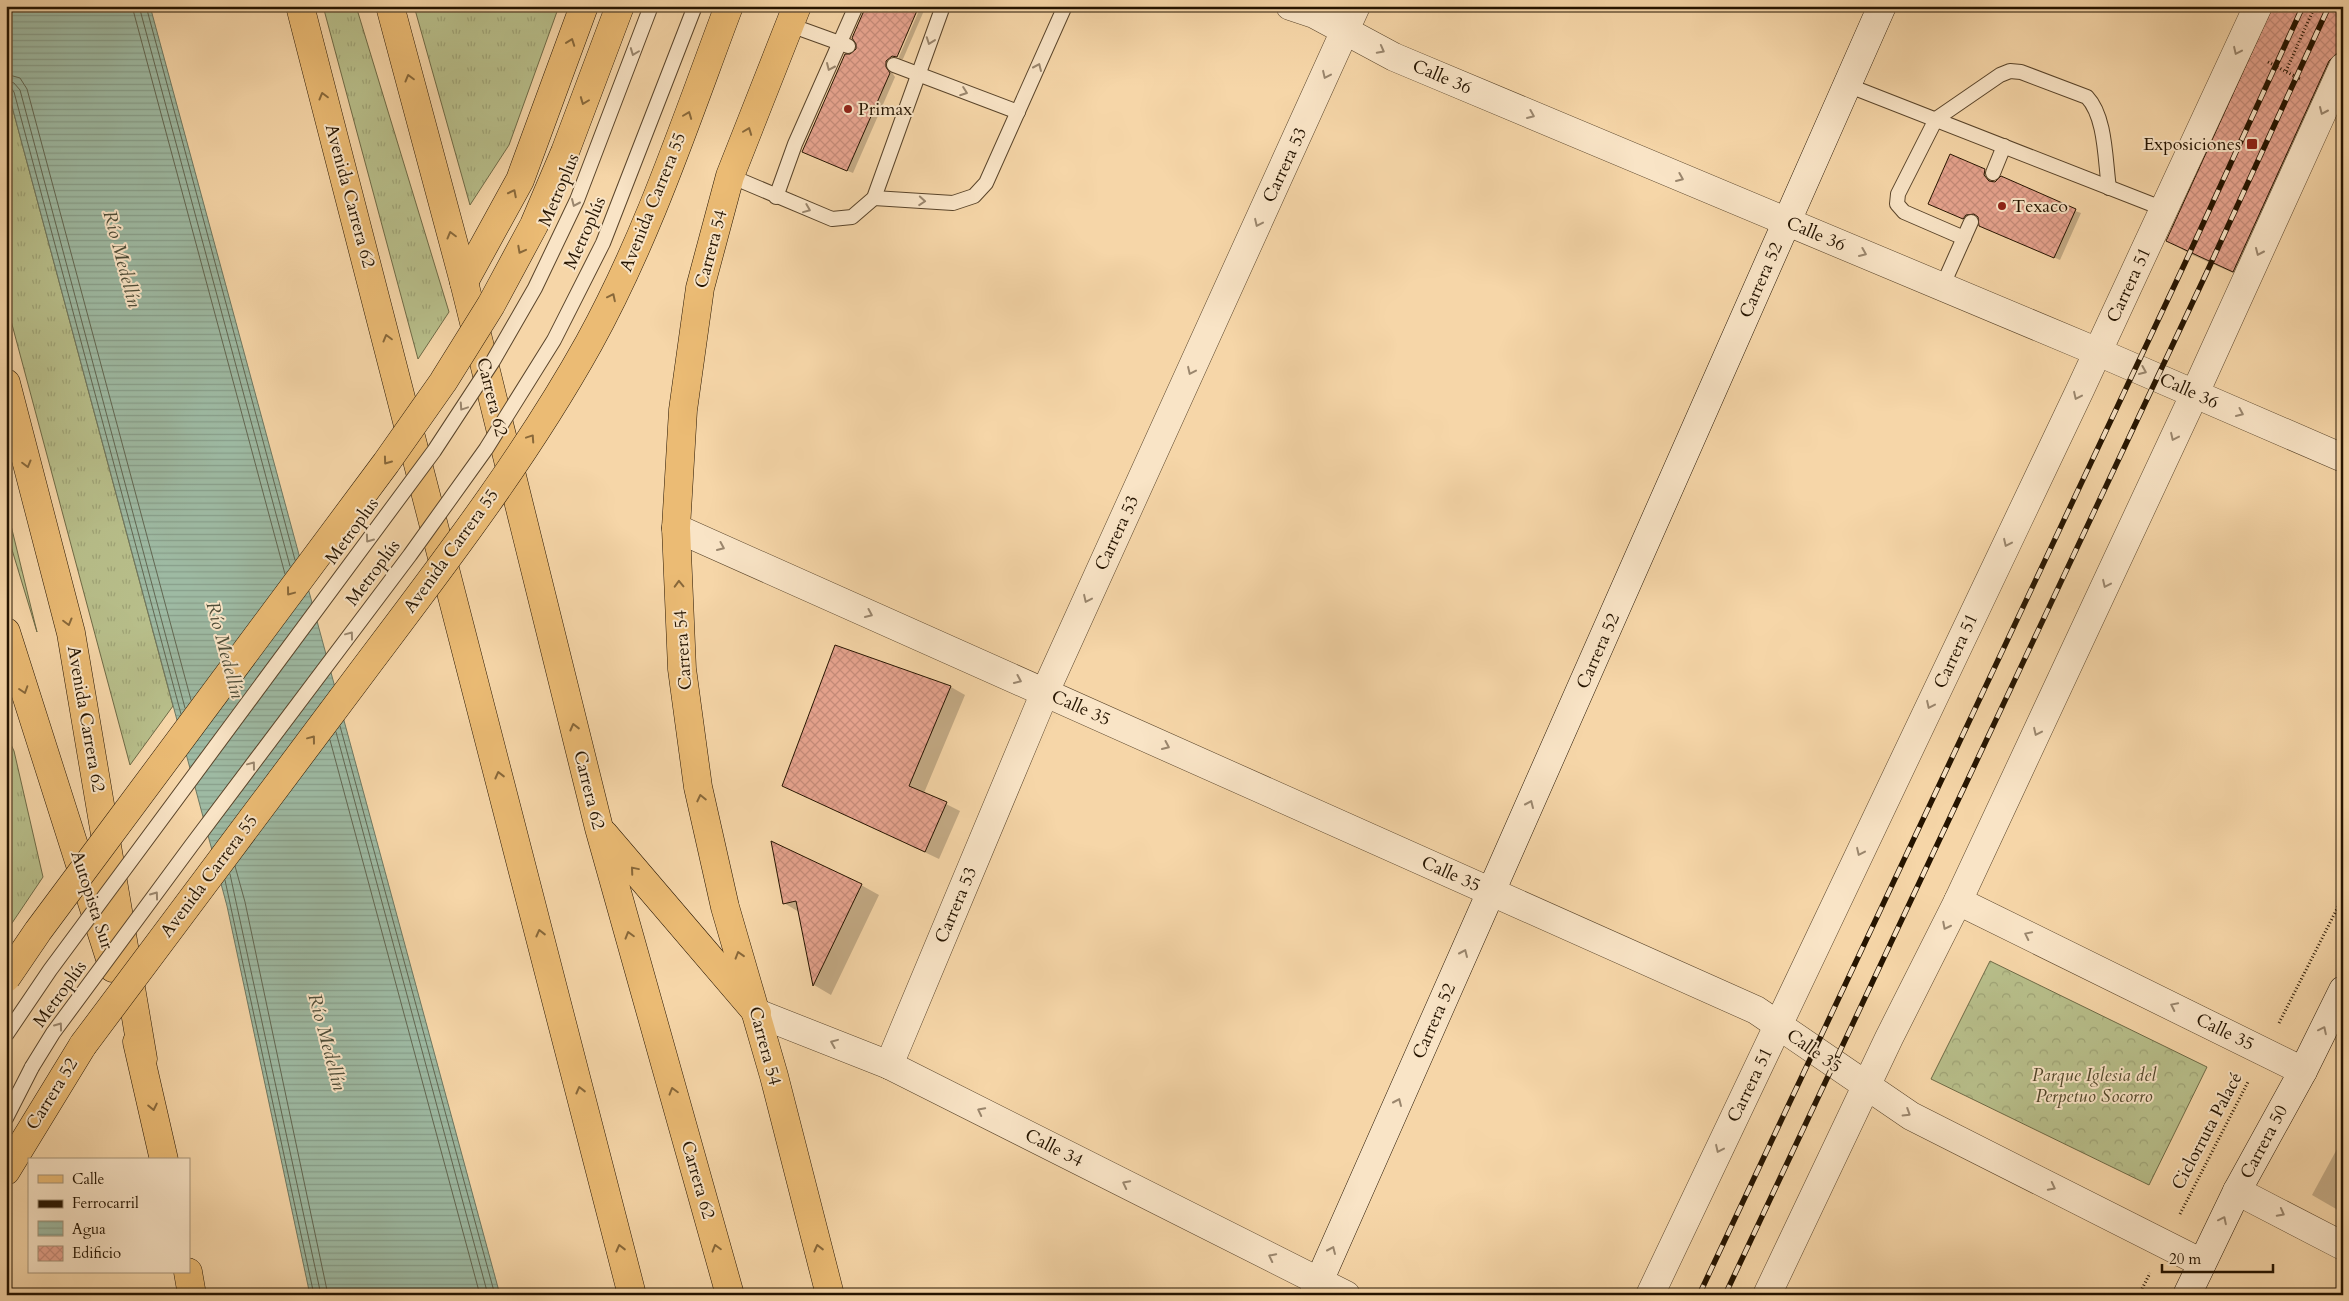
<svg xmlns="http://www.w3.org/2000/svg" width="2349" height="1301" font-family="Cardo,serif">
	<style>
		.grass { fill: url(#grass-tufts); stroke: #6e6a46 }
		.forest { fill: url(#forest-crowns); stroke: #6e6a46 }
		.water { fill: url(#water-rules); stroke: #6e7862 }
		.shadow { fill: #0003 }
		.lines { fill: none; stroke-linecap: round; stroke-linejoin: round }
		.shore { stroke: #626752; stroke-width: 1 }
		.building { fill: url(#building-cross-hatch); stroke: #251400 }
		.service-casing { stroke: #59442a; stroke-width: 16 }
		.minor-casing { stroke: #59442a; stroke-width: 29 }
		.tertiary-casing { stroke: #59442a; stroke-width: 29 }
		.secondary-casing { stroke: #251400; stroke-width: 29 }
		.primary-casing { stroke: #251400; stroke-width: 29 }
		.trunk-casing { stroke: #251400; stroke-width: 29 }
		.path { stroke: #251400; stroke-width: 3; stroke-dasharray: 1 2.5; stroke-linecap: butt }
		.service { stroke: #f9e4c6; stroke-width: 14 }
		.minor { stroke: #f9e4c6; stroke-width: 28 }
		.tertiary { stroke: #f9e4c6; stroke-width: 28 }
		.secondary { stroke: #f9e4c6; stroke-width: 28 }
		.primary { stroke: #ebbb74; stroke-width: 28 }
		.trunk { stroke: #ebbb74; stroke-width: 28 }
		.rail-casing { stroke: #251400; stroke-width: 5.5 }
		.rail { stroke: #f9e4c6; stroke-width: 4; stroke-dasharray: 11; stroke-linecap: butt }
		.service-bridge-casing { stroke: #59442a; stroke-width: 16; stroke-linecap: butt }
		.primary-bridge-casing { stroke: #251400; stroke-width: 29; stroke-linecap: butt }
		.service-bridge { stroke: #f9e4c6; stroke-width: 14 }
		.primary-bridge { stroke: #ebbb74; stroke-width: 28 }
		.oneway { stroke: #9a866d }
		.oneway2 { stroke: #88683a }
		.poi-dot { fill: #8f2418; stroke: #f9e4c6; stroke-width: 2 }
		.labels { text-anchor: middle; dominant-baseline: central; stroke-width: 4; stroke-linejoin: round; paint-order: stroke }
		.street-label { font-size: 18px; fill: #251400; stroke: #f9e4c6 }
		.poi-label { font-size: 18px; fill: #251400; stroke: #f9e4c6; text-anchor: start }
		.park-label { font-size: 18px; font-style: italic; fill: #51472a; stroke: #f9e4c6 }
		.water-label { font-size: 19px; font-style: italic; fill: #4f4e39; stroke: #f9e4c6 }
	</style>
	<defs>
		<pattern id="grass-tufts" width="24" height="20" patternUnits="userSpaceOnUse" patternTransform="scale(1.25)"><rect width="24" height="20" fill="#b8bf8b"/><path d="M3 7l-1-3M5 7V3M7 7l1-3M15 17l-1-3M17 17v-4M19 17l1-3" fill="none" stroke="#9ea376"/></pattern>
		<pattern id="forest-crowns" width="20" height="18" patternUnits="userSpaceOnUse" patternTransform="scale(1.25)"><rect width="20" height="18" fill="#b8bf8b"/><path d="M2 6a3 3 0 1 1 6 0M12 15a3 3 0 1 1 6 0" fill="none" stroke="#9ea376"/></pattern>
		<pattern id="water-rules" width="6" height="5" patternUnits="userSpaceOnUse" patternTransform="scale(1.25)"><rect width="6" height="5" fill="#9ebaa3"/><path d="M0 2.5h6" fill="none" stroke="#889f8b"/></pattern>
		<pattern id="building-cross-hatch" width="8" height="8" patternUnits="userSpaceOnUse" patternTransform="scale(1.25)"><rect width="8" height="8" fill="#e7a48f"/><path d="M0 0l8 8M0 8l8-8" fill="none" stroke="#c68c7a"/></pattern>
	</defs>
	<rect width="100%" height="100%" fill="#f6d6a8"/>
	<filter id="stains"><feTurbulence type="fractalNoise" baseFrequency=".004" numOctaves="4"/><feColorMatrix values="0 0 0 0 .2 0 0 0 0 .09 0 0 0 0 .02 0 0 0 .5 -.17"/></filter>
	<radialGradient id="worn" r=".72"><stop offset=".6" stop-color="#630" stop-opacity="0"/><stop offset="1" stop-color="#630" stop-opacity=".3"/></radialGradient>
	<g class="grass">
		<path d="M323,6H356L449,312L418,359Z"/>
		<path d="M414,6H559L509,145L470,205Z"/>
		<path d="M6,84L173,706L130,765L6,302Z"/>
		<path d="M6,505L37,632L6,530Z"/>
		<path d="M6,734L14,751L43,877L6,932Z"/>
	</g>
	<path class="forest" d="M1990,961L2207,1067L2149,1185L1931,1079Z"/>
	<path class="water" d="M6,6H150L500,1295H310L227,906L6,84Z"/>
	<g class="shadow">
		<path d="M918,6L891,65V71L895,77L853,173L809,155L850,56Z"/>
		<path d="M921,6H926L903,59H898Z"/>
		<path d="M2343,6V92L2256,283L2190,254L2168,241Z"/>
		<path d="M1984,170L1990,174V179L1993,183L2081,213L2060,260L1986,228L1980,216L1972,217L1969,221L1935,206Z"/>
		<path d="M836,646L951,687L965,695L924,793L960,811L939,859L783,785Z"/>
		<path d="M861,885L879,895L831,995L814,985L799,912L784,903Z"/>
		<path d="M2343,1138V1213L2312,1195Z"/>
	</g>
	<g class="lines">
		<g class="shore">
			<path d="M132,6L285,574"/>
			<path d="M139,6L290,566"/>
			<path d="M146,6L295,560"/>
			<path d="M6,74L20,78L27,89L191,700"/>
			<path d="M6,81L14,83L20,90L185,708"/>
			<path d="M6,88H11L14,92L181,714"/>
			<path d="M340,726L495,1295"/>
			<path d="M336,732L488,1295"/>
			<path d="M330,740L480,1295"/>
			<path d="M235,866L245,902L328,1295"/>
			<path d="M230,874L321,1295"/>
			<path d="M225,880L314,1295"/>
		</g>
	</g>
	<g class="building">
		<path d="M866,6H919L897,57L892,56L886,61V67L890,73L847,171L802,152L845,54H850L856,49V44L852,38Z"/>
		<path d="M2273,6H2343V48L2329,61L2233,272L2166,241Z"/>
		<path d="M1950,154L1985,169L1984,175L1989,181L1995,182L2001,176L2076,209L2054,258L1979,226L1978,217L1974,214L1966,215L1963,219L1928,204Z"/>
		<path d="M835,645L951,686L909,786L947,802L925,852L782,786Z"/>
		<path d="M771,841L862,884L813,986L796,901L783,904Z"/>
	</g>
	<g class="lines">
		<g class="service-casing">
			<g id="service">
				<path d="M790,25L848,46"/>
				<path d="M894,65L1018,112"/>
				<path d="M1847,85L2164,209"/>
				<path d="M1993,173L2004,146"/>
				<path d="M730,176L832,219L852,217L874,198L943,6"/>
				<path d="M776,197L795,144L856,6"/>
				<path d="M874,198L953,203L974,196L986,183L1065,6"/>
				<path d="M1964,238L1904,212L1897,204L1898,194L1936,119L2000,75L2010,71L2021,72L2087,97C2106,117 2105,161 2109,188"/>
				<path d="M1942,287L1971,222"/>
				<path d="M6,1118L32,1067"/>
			</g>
		</g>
		<g class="minor-casing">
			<g id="minor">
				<path d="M1958,901L2303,1071"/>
				<path d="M889,1065L1045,692L1356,6"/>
				<path d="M2237,1191L2343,1246"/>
			</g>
		</g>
		<g class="tertiary-casing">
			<g id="tertiary">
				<path d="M1290,6L1314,14L1394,57L2098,352L2343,458"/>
				<path d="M676,528L1756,1010L1911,1116L2202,1263"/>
				<path d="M757,1013L889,1065L1346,1295"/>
				<path d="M1650,1295L2080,390L2258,6"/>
				<path d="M1767,1295L1889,1038L1958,901L2195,393L2343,67"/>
			</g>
		</g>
		<g class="secondary-casing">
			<g id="secondary">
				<path d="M1313,1295L1882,6"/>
				<path d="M2187,1295L2237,1191L2303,1071L2343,990"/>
			</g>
		</g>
		<g class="primary-casing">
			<g id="primary">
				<path d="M797,6L730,176L700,288L683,410L676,528L682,669L698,787L725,907L774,1076L830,1295"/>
				<path d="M6,1171L83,1045"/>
			</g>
		</g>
		<g class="trunk-casing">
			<g id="trunk">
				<path d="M300,6L632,1295"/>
				<path d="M390,6L464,282L599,828L730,1295"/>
				<path d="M464,282L520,180L584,6"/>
				<path d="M6,383L71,633L143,1059"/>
				<path d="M6,632L113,968"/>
				<path d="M604,834L757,1013"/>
				<path d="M137,1042L164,1160"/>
				<path d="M188,1272L192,1295"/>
			</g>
		</g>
		<g class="path">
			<path d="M2268,62L2300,79"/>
			<path d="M2286,71L2315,6"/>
			<path d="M2279,1023L2343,897"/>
			<path d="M2180,1214L2248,1082"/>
			<path d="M2139,1295L2150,1273"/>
		</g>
		<use href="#service" class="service"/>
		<use href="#minor" class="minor"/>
		<use href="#tertiary" class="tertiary"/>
		<use href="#secondary" class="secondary"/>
		<use href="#primary" class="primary"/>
		<use href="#trunk" class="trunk"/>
		<g class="rail-casing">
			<g id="rail">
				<path d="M1699,1295L2185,263L2303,6"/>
				<path d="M1725,1295L2206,274L2329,6"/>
			</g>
		</g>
		<use href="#rail" class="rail"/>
		<g class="service-bridge-casing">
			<g id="service-bridge">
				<path d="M6,1035L50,970L434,451L493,361L535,288L577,200L651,6"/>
				<path d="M32,1067L53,1033L191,846L410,555L486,449L554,340L603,243L695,6"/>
			</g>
		</g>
		<g class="primary-bridge-casing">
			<g id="primary-bridge">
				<path d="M6,978L38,931L386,463L443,382L491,305L534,225L565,152L620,6"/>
				<path d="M83,1045C177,919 271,794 365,668C444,563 525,458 589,343C648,236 686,120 729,6"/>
			</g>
		</g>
		<use href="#service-bridge" class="service-bridge"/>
		<use href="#primary-bridge" class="primary-bridge"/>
	</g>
	<defs><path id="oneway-chevron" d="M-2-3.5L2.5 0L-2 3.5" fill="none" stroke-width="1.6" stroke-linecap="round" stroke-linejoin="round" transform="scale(1.25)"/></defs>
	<g class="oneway">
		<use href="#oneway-chevron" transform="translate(930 41) rotate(110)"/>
		<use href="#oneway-chevron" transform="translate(1381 50) rotate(28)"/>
		<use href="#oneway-chevron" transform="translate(2237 51) rotate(115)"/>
		<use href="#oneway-chevron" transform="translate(634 52) rotate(111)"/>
		<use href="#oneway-chevron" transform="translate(830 67) rotate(114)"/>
		<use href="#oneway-chevron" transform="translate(1038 67) rotate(-66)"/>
		<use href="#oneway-chevron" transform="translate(1326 75) rotate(115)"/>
		<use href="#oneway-chevron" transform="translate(964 92) rotate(20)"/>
		<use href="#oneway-chevron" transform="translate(2323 111) rotate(114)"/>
		<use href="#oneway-chevron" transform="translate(1531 115) rotate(23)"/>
		<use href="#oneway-chevron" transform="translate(1680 178) rotate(23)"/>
		<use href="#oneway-chevron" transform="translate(922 201) rotate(4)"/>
		<use href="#oneway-chevron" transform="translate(575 203) rotate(114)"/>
		<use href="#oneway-chevron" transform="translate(807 209) rotate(22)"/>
		<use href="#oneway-chevron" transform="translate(1258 223) rotate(115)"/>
		<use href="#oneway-chevron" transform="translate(2259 252) rotate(114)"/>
		<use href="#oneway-chevron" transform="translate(1863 253) rotate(23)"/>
		<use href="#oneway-chevron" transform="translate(1191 371) rotate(115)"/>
		<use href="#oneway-chevron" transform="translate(2143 371) rotate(23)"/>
		<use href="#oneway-chevron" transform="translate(2077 396) rotate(115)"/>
		<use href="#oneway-chevron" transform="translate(463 407) rotate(124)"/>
		<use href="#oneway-chevron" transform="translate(2240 413) rotate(24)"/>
		<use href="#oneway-chevron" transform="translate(2174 437) rotate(115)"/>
		<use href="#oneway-chevron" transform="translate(369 539) rotate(126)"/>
		<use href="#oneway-chevron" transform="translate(2007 543) rotate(115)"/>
		<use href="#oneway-chevron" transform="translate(721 547) rotate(24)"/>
		<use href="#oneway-chevron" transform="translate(2106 584) rotate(115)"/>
		<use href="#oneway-chevron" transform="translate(1087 599) rotate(115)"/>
		<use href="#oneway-chevron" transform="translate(869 614) rotate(24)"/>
		<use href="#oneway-chevron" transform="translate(350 635) rotate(-53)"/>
		<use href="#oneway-chevron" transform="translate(1018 680) rotate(24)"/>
		<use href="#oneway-chevron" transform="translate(1930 705) rotate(115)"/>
		<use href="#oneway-chevron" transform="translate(2037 732) rotate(115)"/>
		<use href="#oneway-chevron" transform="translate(1166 746) rotate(24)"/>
		<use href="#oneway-chevron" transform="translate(252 765) rotate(-53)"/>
		<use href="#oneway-chevron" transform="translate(1530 804) rotate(-66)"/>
		<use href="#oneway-chevron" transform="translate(1860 852) rotate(115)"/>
		<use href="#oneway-chevron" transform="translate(155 895) rotate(-54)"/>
		<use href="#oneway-chevron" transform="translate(1946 926) rotate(117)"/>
		<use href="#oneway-chevron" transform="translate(2028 935) rotate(-154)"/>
		<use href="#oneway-chevron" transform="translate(1464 953) rotate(-66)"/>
		<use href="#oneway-chevron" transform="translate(2174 1006) rotate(-154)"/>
		<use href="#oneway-chevron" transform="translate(59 1026) rotate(-54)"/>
		<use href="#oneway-chevron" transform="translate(2323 1030) rotate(-64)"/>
		<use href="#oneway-chevron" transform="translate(834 1043) rotate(-158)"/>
		<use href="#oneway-chevron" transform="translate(1398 1102) rotate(-66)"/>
		<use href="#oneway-chevron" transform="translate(981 1111) rotate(-153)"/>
		<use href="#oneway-chevron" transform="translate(1907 1113) rotate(32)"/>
		<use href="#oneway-chevron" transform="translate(1719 1149) rotate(115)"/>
		<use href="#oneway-chevron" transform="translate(1126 1184) rotate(-153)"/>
		<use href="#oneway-chevron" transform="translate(2052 1187) rotate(27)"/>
		<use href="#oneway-chevron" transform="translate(2281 1213) rotate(28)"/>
		<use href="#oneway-chevron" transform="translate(2223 1220) rotate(-64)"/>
		<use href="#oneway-chevron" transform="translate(1332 1250) rotate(-66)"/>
		<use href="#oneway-chevron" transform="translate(1272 1257) rotate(-153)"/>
	</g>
	<g class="oneway2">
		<use href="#oneway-chevron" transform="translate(571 42) rotate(-70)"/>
		<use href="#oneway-chevron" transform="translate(409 78) rotate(-105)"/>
		<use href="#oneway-chevron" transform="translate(323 96) rotate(-105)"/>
		<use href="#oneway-chevron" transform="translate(584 101) rotate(111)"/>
		<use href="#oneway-chevron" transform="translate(688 115) rotate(-69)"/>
		<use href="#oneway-chevron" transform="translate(748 131) rotate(-69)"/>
		<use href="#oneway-chevron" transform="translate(513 193) rotate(-63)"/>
		<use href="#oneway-chevron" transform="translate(451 235) rotate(-105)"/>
		<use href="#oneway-chevron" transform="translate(521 250) rotate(118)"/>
		<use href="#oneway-chevron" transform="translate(612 297) rotate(-64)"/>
		<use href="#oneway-chevron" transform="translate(387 338) rotate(-105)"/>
		<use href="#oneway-chevron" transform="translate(531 438) rotate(-56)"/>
		<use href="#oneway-chevron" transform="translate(387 461) rotate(126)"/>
		<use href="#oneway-chevron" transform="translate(27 464) rotate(75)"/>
		<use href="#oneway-chevron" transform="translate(679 584) rotate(-92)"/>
		<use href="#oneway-chevron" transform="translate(290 592) rotate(127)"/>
		<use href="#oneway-chevron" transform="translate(68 622) rotate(75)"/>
		<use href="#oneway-chevron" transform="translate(24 690) rotate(72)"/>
		<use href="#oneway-chevron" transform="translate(574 727) rotate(-104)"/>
		<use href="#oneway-chevron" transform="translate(312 739) rotate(-53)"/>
		<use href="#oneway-chevron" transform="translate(499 775) rotate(-104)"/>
		<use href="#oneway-chevron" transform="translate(701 798) rotate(-103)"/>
		<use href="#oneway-chevron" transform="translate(634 870) rotate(-130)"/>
		<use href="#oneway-chevron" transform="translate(540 933) rotate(-104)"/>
		<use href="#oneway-chevron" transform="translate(629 935) rotate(-106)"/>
		<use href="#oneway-chevron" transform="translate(739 955) rotate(-107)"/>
		<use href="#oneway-chevron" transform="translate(580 1090) rotate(-104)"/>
		<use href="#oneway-chevron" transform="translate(673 1091) rotate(-106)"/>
		<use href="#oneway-chevron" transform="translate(153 1107) rotate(78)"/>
		<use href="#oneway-chevron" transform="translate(620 1248) rotate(-104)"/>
		<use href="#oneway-chevron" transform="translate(716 1248) rotate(-106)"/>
		<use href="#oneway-chevron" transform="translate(818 1248) rotate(-104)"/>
	</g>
	<g class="poi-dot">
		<circle cx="848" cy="109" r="5"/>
		<rect x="2246" y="138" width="12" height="12" rx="2.5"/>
		<circle cx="2002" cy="206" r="5"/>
	</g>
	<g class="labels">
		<g class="street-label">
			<text transform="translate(1442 77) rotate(23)">Calle 36</text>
			<text transform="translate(1285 165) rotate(-65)">Carrera 53</text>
			<text transform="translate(559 190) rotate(-67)">Metroplus</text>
			<text transform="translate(350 196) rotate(75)">Avenida Carrera 62</text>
			<text transform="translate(653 202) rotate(-68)">Avenida Carrera 55</text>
			<text transform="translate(585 233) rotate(-66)">Metroplús</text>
			<text transform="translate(1816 234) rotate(23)">Calle 36</text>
			<text transform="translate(711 249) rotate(-75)">Carrera 54</text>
			<text transform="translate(1761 280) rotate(-66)">Carrera 52</text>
			<text transform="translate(2129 285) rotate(-65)">Carrera 51</text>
			<text transform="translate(2189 391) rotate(24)">Calle 36</text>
			<text transform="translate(492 397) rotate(76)">Carrera 62</text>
			<text transform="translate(352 531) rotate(-54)">Metroplus</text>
			<text transform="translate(1117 533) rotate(-65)">Carrera 53</text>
			<text transform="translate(451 551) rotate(-54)">Avenida Carrera 55</text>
			<text transform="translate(373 573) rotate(-53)">Metroplús</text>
			<text transform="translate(683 650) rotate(-94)">Carrera 54</text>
			<text transform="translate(1598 651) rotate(-66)">Carrera 52</text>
			<text transform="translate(1956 651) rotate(-65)">Carrera 51</text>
			<text transform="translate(1081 708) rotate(24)">Calle 35</text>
			<text transform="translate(86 719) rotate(80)">Avenida Carrera 62</text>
			<text transform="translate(589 790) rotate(76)">Carrera 62</text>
			<text transform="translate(1451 874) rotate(24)">Calle 35</text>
			<text transform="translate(209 876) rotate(-53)">Avenida Carrera 55</text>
			<text transform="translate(92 900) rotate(72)">Autopista Sur</text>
			<text transform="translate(956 905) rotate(-67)">Carrera 53</text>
			<text transform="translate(60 994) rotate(-54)">Metroplús</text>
			<text transform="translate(1434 1021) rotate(-66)">Carrera 52</text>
			<text transform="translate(2225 1032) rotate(26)">Calle 35</text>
			<text transform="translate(765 1046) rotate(75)">Carrera 54</text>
			<text transform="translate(1814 1051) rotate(35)">Calle 35</text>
			<text transform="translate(1750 1085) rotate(-64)">Carrera 51</text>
			<text transform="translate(52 1094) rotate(-58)">Carrera 52</text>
			<text transform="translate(2207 1131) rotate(-62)">Ciclorruta Palacé</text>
			<text transform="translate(2264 1142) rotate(-62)">Carrera 50</text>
			<text transform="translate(1054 1148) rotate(27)">Calle 34</text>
			<text transform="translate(698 1180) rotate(74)">Carrera 62</text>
		</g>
		<g class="poi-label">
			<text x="858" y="109">Primax</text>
			<text x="2241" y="144" text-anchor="end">Exposiciones</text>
			<text x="2012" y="206">Texaco</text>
		</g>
		<g class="park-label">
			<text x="2094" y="1075">Parque Iglesia del<tspan x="2094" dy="21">Perpetuo Socorro</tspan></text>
		</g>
		<g class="water-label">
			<text transform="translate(122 259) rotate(75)">Río Medellín</text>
			<text transform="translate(225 650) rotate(75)">Río Medellín</text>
			<text transform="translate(327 1042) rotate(75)">Río Medellín</text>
		</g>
	</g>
	<rect width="2349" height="1301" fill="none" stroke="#f6d6a8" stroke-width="25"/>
	<rect x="8" y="8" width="2334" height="1286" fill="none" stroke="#251400" stroke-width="2.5"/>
	<rect x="12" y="12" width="2324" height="1276" fill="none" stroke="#251400"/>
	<rect x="28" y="1158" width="162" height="115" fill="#f9e4c6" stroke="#a49177"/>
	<rect x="38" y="1175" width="25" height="8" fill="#ebbb74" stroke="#a49177"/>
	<text x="72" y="1184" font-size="15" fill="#251400">Calle</text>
	<rect x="38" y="1200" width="25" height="8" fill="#251400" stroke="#a49177"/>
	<text x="72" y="1208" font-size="15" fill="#251400">Ferrocarril</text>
	<rect x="38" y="1221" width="25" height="15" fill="url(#water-rules)" stroke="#a49177"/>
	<text x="72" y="1234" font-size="15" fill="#251400">Agua</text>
	<rect x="38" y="1246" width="25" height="15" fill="url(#building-cross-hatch)" stroke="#a49177"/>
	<text x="72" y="1258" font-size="15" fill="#251400">Edificio</text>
	<path d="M2162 1264v8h111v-8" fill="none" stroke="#251400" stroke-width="2.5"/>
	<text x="2169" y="1264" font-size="15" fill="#251400" stroke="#f9e4c6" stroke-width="4" paint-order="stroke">20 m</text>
	<rect width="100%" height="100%" filter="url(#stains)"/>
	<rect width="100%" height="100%" fill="url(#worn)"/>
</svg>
